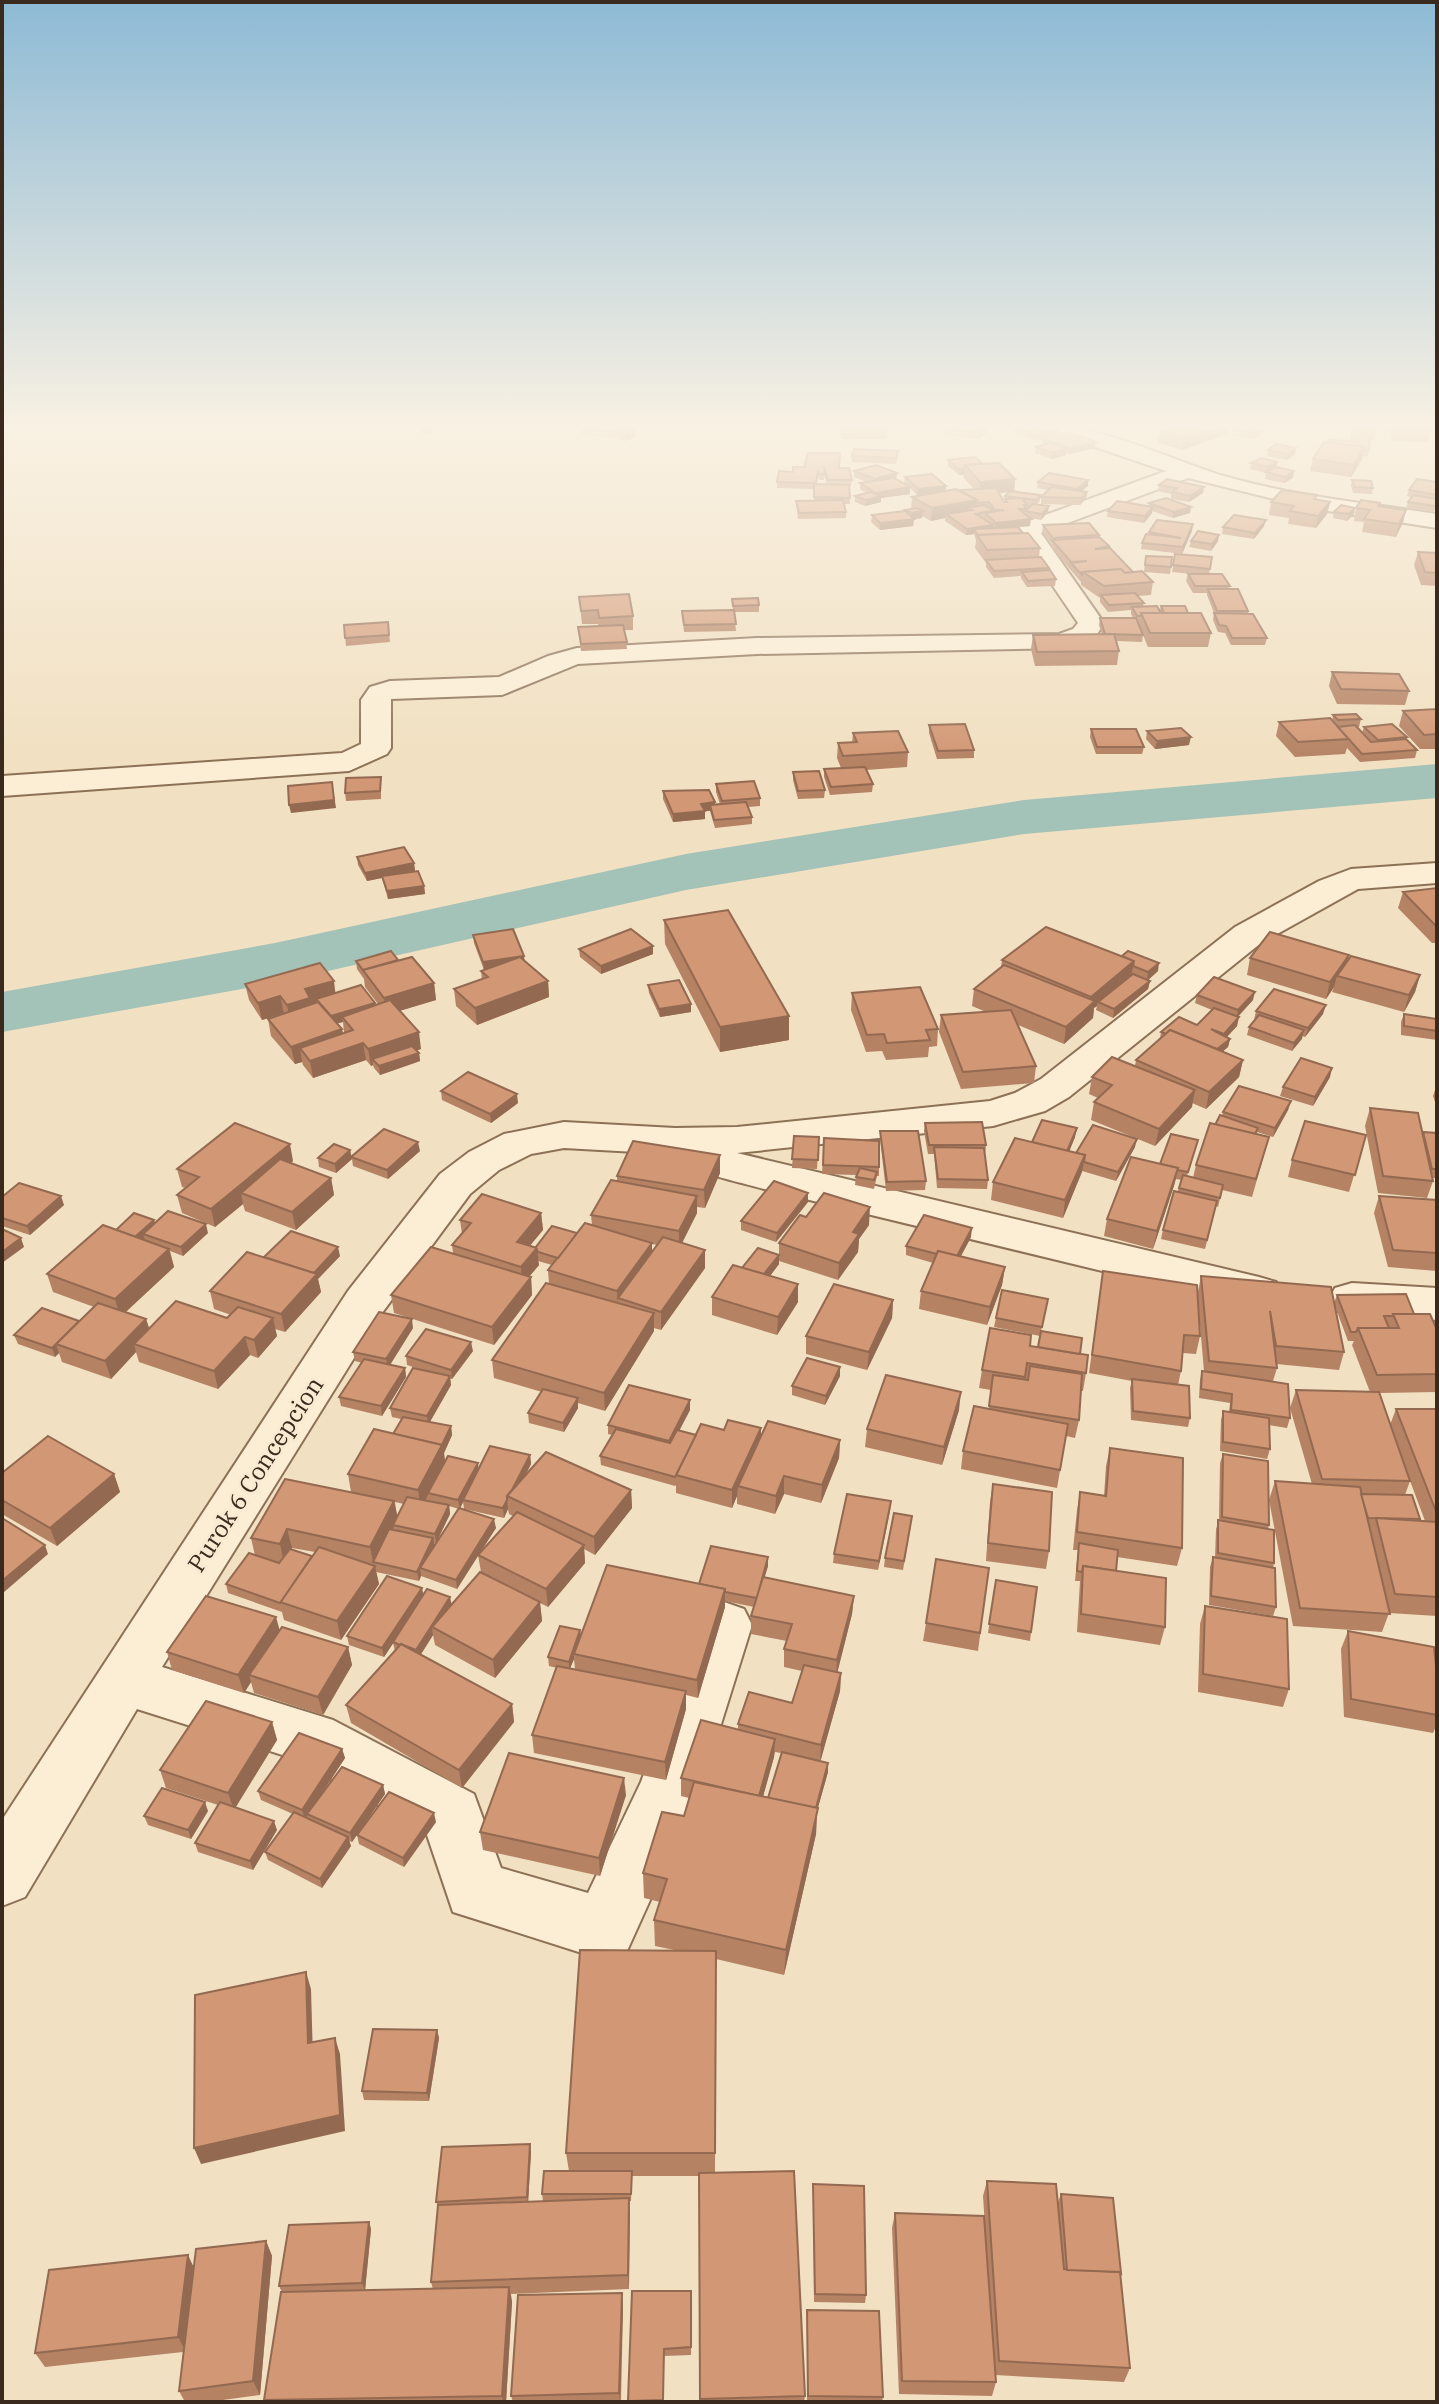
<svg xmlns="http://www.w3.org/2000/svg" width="1439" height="2404" font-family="'IBM Plex Serif',serif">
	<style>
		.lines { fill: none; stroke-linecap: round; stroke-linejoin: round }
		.river { fill: #a4c3b8; fill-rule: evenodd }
		.minor-casing { stroke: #8c7157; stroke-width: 4 }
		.minor { fill: #fbeed5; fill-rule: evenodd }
		.wall { fill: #b58264; fill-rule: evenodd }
		.shaded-wall { fill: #936a51 }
		.building { fill: #d29774; stroke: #936a51; stroke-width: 2 }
		.labels { text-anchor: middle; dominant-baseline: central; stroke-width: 6; stroke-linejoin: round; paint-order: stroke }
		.street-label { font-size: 24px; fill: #3a2a1d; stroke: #f8ebd1 }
	</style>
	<rect width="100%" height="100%" fill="#f1e0c1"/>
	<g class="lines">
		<path class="river" d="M1437,764V798L1024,834L686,890L275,983L2,1032V992L275,943L686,854L1024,800Z"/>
		<g class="minor-casing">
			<g id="minor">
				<path d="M1041,426C1095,422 1171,460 1224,476C1293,496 1366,503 1437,514V528L1315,509L1188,478L1041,533L1104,623L1093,641L1071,648L757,654L578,664L502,695L391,699V748L387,754L349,771L2,796V776L342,753L361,744V700L370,687L390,681L499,677L548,656L577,648L757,638L1059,634L1073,629L1078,623L1015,530L1018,525L1166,471L1045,430Z"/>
				<path d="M1437,863V883L1358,889L1261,943L1069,1097L1045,1111L993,1126L737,1153L1259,1277L1276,1282L1282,1293L1276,1304L1259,1309L764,1189C740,1182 687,1172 672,1154L564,1148L531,1154L499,1170L470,1194L382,1313L162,1667L333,1720L474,1794L501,1868L588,1893L641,1782L704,1609L724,1602L744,1609L752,1625L702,1785L627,1951L604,1960L453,1912L426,1832L295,1759L137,1709L25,1897L2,1906V1820L348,1291L440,1174L469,1152L504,1134L564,1122L675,1128L737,1127L990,1101L1015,1093L1041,1079L1235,927L1319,881L1351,869Z"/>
				<path d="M1352,1283L1437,1288V1320L1352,1315L1335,1310L1329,1299L1335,1288Z"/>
			</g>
		</g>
		<use href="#minor" class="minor"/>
	</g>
	<g class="wall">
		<path d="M420,426H434V433L421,434Z"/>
		<path d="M491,426H517V430L492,431Z"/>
		<path d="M837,426H886L887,439H842Z"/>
		<path d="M1013,426L1060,428L1059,434L1095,448L1069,454L1066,453V455L1052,459L1035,453L1036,447L1044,445L1042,444V438L1035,440L1013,432Z"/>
		<path d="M1163,426H1229L1227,434L1182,450L1158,443L1160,431L1170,428Z"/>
		<path d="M1265,426L1264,432L1254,439L1233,435L1234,429Z"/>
		<path d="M1354,426H1373V428L1376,434L1374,440L1370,439L1368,456H1362L1351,477L1310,471L1313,459L1328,443V440L1351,441L1352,434H1354L1355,428Z"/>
		<path d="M1376,426H1428L1431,430L1428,442L1394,441L1389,431H1378Z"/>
		<path d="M628,427L626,429L636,436L627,441L617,439V436L614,438L580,434V428Z"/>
		<path d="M947,429L987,432L979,439L947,434Z"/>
		<path d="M1268,450L1295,454L1287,460L1267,456Z"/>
		<path d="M852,456L898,457L896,464L852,462Z"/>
		<path d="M948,460L983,464L1015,479L1014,491L1040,495V501L1037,504L1048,512L1041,520L1030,518V526L1016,527L1040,548L1039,557L1049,568V570L1056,579L1055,586L1027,587L1021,578V576L994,578L986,567V563L975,548L976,540L974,534L966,535L945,521V518L931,521L922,516V518L914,519L913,526L880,530L871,522L872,515L905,512V510L911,509L912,497L929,494L917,495L910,488V494L881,498V502L865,506L855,502V496L866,493L860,489V483L867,482L854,477V471L896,479L907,486L904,483L905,477L946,486L945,491L961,492V490L974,489L963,477L964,475H959L948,466ZM1008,492L1005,496V502L999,493Z"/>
		<path d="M1277,462L1276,467L1293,478L1284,483L1265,479L1266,473L1250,469L1251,463Z"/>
		<path d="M839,468L852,480L851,486H849L850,504H844L846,512V518L798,519L796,501H814V489L777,488V482L793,472ZM824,475L827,484H817L818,476L819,480H824Z"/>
		<path d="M1352,480L1373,488L1372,494L1353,493L1351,486Z"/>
		<path d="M1038,482L1088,486L1081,491L1087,492L1086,498L1080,505L1041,504V497L1048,490L1037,488Z"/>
		<path d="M1437,482V507L1433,512L1406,508L1408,502L1411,497L1407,496L1409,490Z"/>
		<path d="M1159,485L1204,487L1203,493L1189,502L1171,499V494L1158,491Z"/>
		<path d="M1317,495L1316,499L1330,502L1327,514L1316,528L1288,524L1289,518L1269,515L1271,502Z"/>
		<path d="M1149,503L1191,507L1190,513L1173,518L1152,511V513L1144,523L1107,517L1108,511L1149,506Z"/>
		<path d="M1380,506L1406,510L1403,522L1396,537L1362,532L1364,522L1354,521L1356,508Z"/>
		<path d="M1355,508L1354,514L1347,521L1333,518L1334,512Z"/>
		<path d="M1043,525L1099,535V537L1109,548L1133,572L1153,582L1151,595L1138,596L1144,603L1143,606L1160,610L1161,606L1188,613L1211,633L1208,647H1148L1143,635L1142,642L1116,641L1119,651L1117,665L1035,666L1031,649L1033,635L1102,634L1099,625L1100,618H1133L1131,614V610L1108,612L1100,602V598L1081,585V582L1051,547L1052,544L1042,532Z"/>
		<path d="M1264,526L1254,539L1222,534L1223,527Z"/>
		<path d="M1192,531L1182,554L1141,549L1142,543L1149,534V532Z"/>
		<path d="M1191,541H1218L1211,551L1189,547Z"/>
		<path d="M1418,552L1437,553V586L1421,585L1414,565Z"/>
		<path d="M1175,554L1212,557L1209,574L1230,586L1229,589L1248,611V614L1267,638L1265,645H1231L1225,633L1218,632L1213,620L1214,613L1207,595V593H1193L1186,581L1188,574H1192L1172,572Z"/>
		<path d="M1146,556L1172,557L1170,574L1144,572Z"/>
		<path d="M579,597L633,616V630H624L627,649L581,651L578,627L599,626L598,624H582Z"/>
		<path d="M732,599L759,605V612H734L736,631L684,632L682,611L733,610Z"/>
		<path d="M388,622L390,642L346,646L344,625Z"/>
		<path d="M1332,672L1409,691L1405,705L1337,704L1329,686Z"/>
		<path d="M1437,709V749H1420L1399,726L1403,711Z"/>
		<path d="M1333,715L1361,719L1359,727H1356L1362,733L1364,727L1407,737L1406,740L1417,750L1415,758L1360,762L1347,748L1345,754L1295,757L1276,736L1279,722L1332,721Z"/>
		<path d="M929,725L974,750V758L937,759L929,733Z"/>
		<path d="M1091,729L1144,747L1142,754H1096L1090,737Z"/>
		<path d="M1147,731L1189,745L1155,749L1146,739Z"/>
		<path d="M853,733L908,752L907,767L866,770L873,784L872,792L830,795L824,777V769L841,768L837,758L838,743H852Z"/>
		<path d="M793,772L825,790L824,798L798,799L793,780Z"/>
		<path d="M381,777V799L346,801L345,793Z"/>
		<path d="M716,784L760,798V806L748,807L752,817V824L715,828L710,811H705V819L673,822L663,799V791L715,804H720L716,792Z"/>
		<path d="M357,857L414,863L415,871L424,886L425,894L388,899L382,878L367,881L358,865Z"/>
		<path d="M1437,888V943H1432L1398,908L1403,892Z"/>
		<path d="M664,920L789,1040L720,1052L665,944Z"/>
		<path d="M1046,927L1158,971L1148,980L1150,981L1148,989L1113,1018L1096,1010L1097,1006L1094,1008L1093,1018L1064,1044L1018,1025L1036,1066L1034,1083L961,1089L939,1032L941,1015L986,1012L972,1006L974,989L1001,967L1002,960Z"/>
		<path d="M473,935L525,961L548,981L549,997L477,1025L456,1006L454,989L482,980L481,971L484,970L474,943Z"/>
		<path d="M579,949L653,954L601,974L580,957Z"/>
		<path d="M1349,955L1348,961L1420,975L1415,992L1404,1012L1332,992L1334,987L1326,999L1247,975L1250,958Z"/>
		<path d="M398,960L434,983L436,1000L399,1011L421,1049L417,1050L419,1053L420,1061L380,1075L374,1068L373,1065L371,1066L366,1060L313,1078L303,1065L302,1062L295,1064L271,1036L268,1019L284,1013L262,1020L249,1000L245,984L336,993L376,1005L378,1004L365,987L364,979L357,969L356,961ZM343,1022L344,1033L343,1034L342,1029L337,1023Z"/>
		<path d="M648,985L691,1012L660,1017L649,993Z"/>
		<path d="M852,993L938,1029L937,1046L929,1047L928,1057L886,1060L882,1051L866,1052L851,1010Z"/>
		<path d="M1197,995L1253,1000L1238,1017L1237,1026L1227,1037L1230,1039L1228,1047L1222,1052L1243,1060L1239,1077L1206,1109L1192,1103V1107L1155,1146L1091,1120L1094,1102L1098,1098L1089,1094L1092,1077L1135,1066L1136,1060L1160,1039L1161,1032L1197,1025L1212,1010L1195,1003Z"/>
		<path d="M1256,1011L1323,1014L1305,1037L1302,1036L1292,1051L1247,1035L1249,1027L1254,1020Z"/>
		<path d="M1404,1014L1437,1019V1040L1401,1035V1022Z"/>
		<path d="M1330,1077L1313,1106L1280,1096L1283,1087Z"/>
		<path d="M1436,1087H1437V1108L1433,1096Z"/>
		<path d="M441,1091L518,1103L491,1123L442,1100Z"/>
		<path d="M1291,1101L1288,1110L1273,1137L1257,1132V1134L1264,1155L1252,1197L1222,1190L1218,1207L1216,1206L1205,1249L1161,1239L1163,1230L1182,1180L1176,1179L1153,1249L1104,1236L1107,1219L1160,1164L1198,1140L1187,1176L1193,1178L1196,1165L1215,1125L1222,1116L1223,1112Z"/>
		<path d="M1370,1108L1423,1134L1437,1133V1178H1432L1433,1181L1427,1198L1378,1193L1365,1126Z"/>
		<path d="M925,1123L986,1145L985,1154L988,1180L987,1189L937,1188L934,1154H928L924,1131Z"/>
		<path d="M880,1131L926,1181L925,1190L886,1191L880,1139Z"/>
		<path d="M1366,1135L1349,1192L1288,1177L1292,1160Z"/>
		<path d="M794,1136L819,1137L817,1169L792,1168Z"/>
		<path d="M1075,1137L1069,1151L1076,1153L1135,1147L1116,1181L1082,1171L1063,1218L991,1200L993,1182L1032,1142Z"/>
		<path d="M824,1138L879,1167V1176H877L874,1189L855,1185L856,1175L822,1174Z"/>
		<path d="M350,1150L351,1157L420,1151L388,1179L353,1166L352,1159L336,1173L319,1167L318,1158Z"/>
		<path d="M293,1161L291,1163L331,1178L334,1195L296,1230L245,1211L243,1204L215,1227L182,1213L177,1195L186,1188L182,1187L177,1169Z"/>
		<path d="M720,1173L705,1208L697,1207V1213L682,1243L705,1268L661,1330L654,1328V1331L605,1411L578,1403V1408L564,1432L529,1423L528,1413L542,1392L494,1378L492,1360L549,1284L548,1270L552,1265L538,1261L539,1265L529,1277H531L532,1295L494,1345L394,1313L391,1295L453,1253L452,1245L462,1234L460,1220L541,1213L543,1230L530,1245L536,1247L577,1233L592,1225L591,1215L617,1181V1176ZM652,1244L657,1245L652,1252Z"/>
		<path d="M1379,1196L1437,1200V1271L1388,1267L1374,1213Z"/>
		<path d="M2,1197L64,1205L30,1235L2,1226Z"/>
		<path d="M808,1202L776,1242L741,1230V1221Z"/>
		<path d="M806,1217L869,1225L859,1239L858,1252L838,1280L779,1261V1264L770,1276L798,1302L777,1335L712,1315V1297L742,1268L779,1254V1243Z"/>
		<path d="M154,1220L155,1223L208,1233L183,1256L170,1251L174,1267L126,1312L146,1319L149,1328L227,1318L231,1315L214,1309L210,1291L264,1257L340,1256L318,1279L321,1292L285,1332L275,1329L277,1336L258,1358L250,1355L218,1389L139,1362L136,1352L111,1379L62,1362L59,1353L55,1357L18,1344L14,1335L79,1321L94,1307L53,1292L47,1274L116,1230Z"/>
		<path d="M971,1237L961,1256L1005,1267L1002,1285L987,1325L919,1309L921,1291L933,1263L906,1255V1246Z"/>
		<path d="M1103,1271L1198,1292L1201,1276L1334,1303L1337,1295L1414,1314L1437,1330V1392L1379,1393L1390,1425L1396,1409H1437V1616L1389,1613L1382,1632L1293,1626L1269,1500L1275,1481L1312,1484L1290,1408L1296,1390L1370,1392L1352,1345L1354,1341H1348L1335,1306L1344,1352L1339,1370L1276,1364L1277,1368L1273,1381L1290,1418L1287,1428L1269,1425L1270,1449L1267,1459L1220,1451L1221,1420L1223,1411L1229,1412L1230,1403L1199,1398L1200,1380L1202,1371H1204L1199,1313L1200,1336L1196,1354L1183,1353L1181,1371L1178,1385L1190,1418L1188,1427L1131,1420L1130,1388L1132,1381L1089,1373ZM1406,1470L1425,1521L1419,1520L1420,1519L1405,1495L1410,1481Z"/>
		<path d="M1048,1299L1041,1331L1080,1354L1086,1373L1083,1391H1081L1079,1420L1075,1438L1066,1436L1057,1488L961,1469L963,1451L989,1408L991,1390L979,1388L982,1370L1030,1346L1038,1347L1040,1336L994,1327L996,1318Z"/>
		<path d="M893,1300L892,1318L867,1370L806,1354V1336Z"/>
		<path d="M413,1328L390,1365L405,1368L406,1377L382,1416L341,1406L339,1397L362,1363L355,1361L353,1352Z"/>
		<path d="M473,1351L452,1379H450L451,1385L430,1422L451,1426L452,1435L444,1453L445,1461L478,1469L530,1455L531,1464L525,1476L631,1490L632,1508L595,1555L584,1549L585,1563L548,1607L540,1603L542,1621L495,1678L435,1645L433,1635L421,1654L512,1704L514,1722L462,1788L351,1723L346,1705L395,1651L393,1643L384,1657L349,1645L347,1636L423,1595L451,1604L481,1572L478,1555L457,1589L421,1576L419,1581L376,1572L379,1584L341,1640L284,1620L282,1612L228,1593L226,1584L255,1556L251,1538L351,1492L348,1474L393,1434L401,1419L392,1417L390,1408L425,1371L407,1365L406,1356ZM395,1502L404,1504L397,1517ZM463,1502L464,1509L504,1518L508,1509L509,1514L513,1516L479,1554L496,1528L460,1508ZM449,1506L459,1509L435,1545L434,1543H436L450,1514ZM292,1548L315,1552L312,1556L291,1549Z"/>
		<path d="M840,1367V1376L825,1405L792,1395V1386Z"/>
		<path d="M690,1410L679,1431L696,1435L724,1430L761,1435L840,1440L839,1458L821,1503L784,1494L775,1514L737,1504V1496L732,1508L676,1493V1485L675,1486L601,1465L600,1456L612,1435L608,1434V1425Z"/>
		<path d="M959,1410L942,1465L865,1447L867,1429Z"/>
		<path d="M1110,1448L1182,1548L1177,1566L1117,1557L1116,1571L1165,1627L1160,1645L1077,1632L1080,1581H1075L1078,1550H1073L1077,1510L1080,1492L1104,1496L1106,1466Z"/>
		<path d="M1223,1454L1269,1525L1268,1529L1274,1563L1273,1568L1276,1607L1273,1616L1209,1605L1210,1567L1213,1557L1215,1558L1216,1529L1219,1520L1220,1463Z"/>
		<path d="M2,1473L114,1474L120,1492L57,1546L2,1514Z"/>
		<path d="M993,1484L1049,1551L1046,1569L986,1561L990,1502Z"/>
		<path d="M891,1501L878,1570L833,1563L834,1554Z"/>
		<path d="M911,1525L903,1570L884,1567L885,1558Z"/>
		<path d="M768,1557V1566L764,1577L854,1596L852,1614L837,1672L841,1673L840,1691L820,1761L828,1763V1772L817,1811L816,1834L784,1975L716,1959L715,2173L805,2396L804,2402H701L699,2176H632L631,2201H629V2289L511,2294L512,2302L506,2402H265L264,2400L282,2292L279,2286L369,2222L371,2229L365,2290L433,2289L431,2282L438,2207L436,2202L531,2152L528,2202L543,2201L542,2194L569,2171L566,2153L679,1951L655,1946L654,1920L660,1902L644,1898L643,1873L684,1816L689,1798L681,1796V1778L738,1730V1724L792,1703L802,1671L784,1667V1649L787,1641L751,1634V1616L754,1607L725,1601V1607L698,1698L686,1695V1709L666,1780L534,1753L532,1735L557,1668L549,1666L548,1657L580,1630L581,1635L699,1584ZM574,1659L575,1669L570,1668ZM775,1752L781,1753L768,1798L763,1796L774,1757Z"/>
		<path d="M989,1568L978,1651L923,1641L926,1623Z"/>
		<path d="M996,1580L1031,1632L1030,1641L988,1633Z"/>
		<path d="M1205,1606L1289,1689L1283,1707L1198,1692L1200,1624Z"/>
		<path d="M280,1630L348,1647L352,1665L323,1715L254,1693L251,1682L244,1693L172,1670L167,1652Z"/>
		<path d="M1348,1631L1437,1676V1724L1433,1733L1344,1717L1341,1649Z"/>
		<path d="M272,1722L277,1740L235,1808L277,1830L253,1870L198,1852L195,1843L218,1805L166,1788L160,1770Z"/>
		<path d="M342,1749L345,1758L321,1795L383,1785L385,1794L352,1842L349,1841L351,1846L322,1888L268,1860L265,1852L293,1814L261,1800L258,1791Z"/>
		<path d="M626,1795L600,1876L483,1850L480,1832Z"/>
		<path d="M208,1811L191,1839L148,1825L144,1816Z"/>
		<path d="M436,1822L404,1867L359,1844L357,1835Z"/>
		<path d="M437,2030L439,2038L429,2101L364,2100L362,2091Z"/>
		<path d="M987,2181L1058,2202L1061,2194L1121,2273L1120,2276L1130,2368L1124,2382L995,2375L996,2382L992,2396L899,2394L892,2228L895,2213L989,2287L983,2196Z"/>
		<path d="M813,2184L866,2295L865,2303L814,2302Z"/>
		<path d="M266,2241L272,2256L260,2395L208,2402H185L179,2391L183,2352L45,2367L35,2353L194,2267Z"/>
		<path d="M632,2291H691V2355L664,2356V2402H629Z"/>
		<path d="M622,2293L623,2308L621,2402H513L511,2396Z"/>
		<path d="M807,2310L883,2397L882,2402H807Z"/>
	</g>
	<g class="shaded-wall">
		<path d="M622,426H628V427L619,434L617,433V435L614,438V432Z"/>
		<path d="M1220,426H1229L1227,434L1182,450L1184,438Z"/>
		<path d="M1265,426L1264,432L1254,439L1255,433Z"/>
		<path d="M988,427L987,432L979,439L980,433Z"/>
		<path d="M1060,428L1059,434L1035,440L1036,434Z"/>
		<path d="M635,430L636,436L627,441V435Z"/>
		<path d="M1096,442L1095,448L1069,454L1070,448Z"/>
		<path d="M1364,447L1362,459L1351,477L1354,465Z"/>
		<path d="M1296,448L1295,454L1287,460L1288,454Z"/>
		<path d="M1066,449V455L1052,459V453Z"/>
		<path d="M1277,462L1276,468L1267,473L1268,467Z"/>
		<rect x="959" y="469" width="5" height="6"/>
		<path d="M1294,471L1293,478L1284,483L1285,477Z"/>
		<path d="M897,473L896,479L875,485V479Z"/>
		<path d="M1015,479L1014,492L979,494L980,482Z"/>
		<path d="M1088,480V486L1077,495V489Z"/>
		<path d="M946,486L945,492L917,495L918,489Z"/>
		<path d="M910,487V494L881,498V502L865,506L866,500L876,493Z"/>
		<path d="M1204,487L1203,493L1189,502L1190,496Z"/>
		<path d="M1087,492L1086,498L1080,505L1081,498Z"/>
		<path d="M977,500L976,512L968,508L967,514H946L945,518L931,521L932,508Z"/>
		<path d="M1330,502L1327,514L1316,528L1318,516Z"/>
		<path d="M1049,506L1048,512L1041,520L1042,514Z"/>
		<path d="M1153,507L1152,513L1144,523L1145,516Z"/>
		<path d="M1191,507L1190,513L1173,518L1174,512Z"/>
		<path d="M1355,508L1354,514L1347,521L1349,514Z"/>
		<path d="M1406,510L1403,522L1396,537L1399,524Z"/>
		<path d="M923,511L922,518L914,519L913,526L880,530V523L911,519V513Z"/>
		<path d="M1031,519L1030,526L995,529L996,523Z"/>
		<path d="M1266,520L1264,526L1254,539L1255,533Z"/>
		<path d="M1193,524L1192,531L1182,554L1183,547Z"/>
		<path d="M993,525L992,531L974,529V534L966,535L967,529Z"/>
		<path d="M1219,535L1218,541L1211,551L1212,544Z"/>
		<path d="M1191,737L1189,745L1155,749L1157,741Z"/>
		<path d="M1407,737L1405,744L1376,747L1378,740Z"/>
		<path d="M332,782L336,808L291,813L289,805Z"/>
		<path d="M715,802V810L710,805V811H705V819L673,822V814L701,804Z"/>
		<path d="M414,863L415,871L367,881L365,873Z"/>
		<path d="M424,886L425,894L388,899L387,891Z"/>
		<path d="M653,946V954L601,974V966Z"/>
		<path d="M1349,955L1344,972L1337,976L1334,987L1326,999L1330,982Z"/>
		<path d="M524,956L525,964L484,971L483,962Z"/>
		<path d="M1134,961L1131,977L1098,1002L1097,1006L1094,1008L1093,1018L1064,1044L1066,1027L1089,1006L1091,997Z"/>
		<path d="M1159,963L1158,971L1147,981L1148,972Z"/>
		<path d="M1420,975L1415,992L1404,1012L1409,995Z"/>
		<path d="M334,981L336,998L316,999L317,1003L290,1021L287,1005L305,989Z"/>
		<path d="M548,981L549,997L477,1025L475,1008Z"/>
		<path d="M1150,981L1148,989L1113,1018L1114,1009Z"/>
		<path d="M434,983L436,1000L386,1015L384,998Z"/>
		<path d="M1255,992L1253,1000L1236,1018L1238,1010Z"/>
		<path d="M280,996L284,1013L262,1020L258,1003Z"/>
		<path d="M375,1003L376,1011L342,1017L343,1022L332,1025L330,1016Z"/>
		<path d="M691,1004V1012L660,1017L659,1009Z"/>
		<path d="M1326,1005L1323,1014L1305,1037L1308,1028Z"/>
		<path d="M789,1016V1040L720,1052V1027Z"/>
		<path d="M1239,1017L1237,1026L1222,1042L1224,1034Z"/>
		<path d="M342,1029L345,1046L300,1048L302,1062L295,1064L291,1047Z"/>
		<path d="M1304,1030L1302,1039L1292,1051L1294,1043Z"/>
		<path d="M419,1032L421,1049L377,1064L372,1059L373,1065L371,1066L368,1049Z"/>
		<path d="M1230,1039L1228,1047L1210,1062L1212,1054Z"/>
		<path d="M363,1043L366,1060L313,1078L310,1061Z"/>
		<path d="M419,1053L420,1061L380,1075L379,1066Z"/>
		<path d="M1243,1060L1239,1077L1206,1109L1209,1092Z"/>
		<path d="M1332,1068L1330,1077L1313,1106L1315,1097Z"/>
		<path d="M1195,1090L1192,1107L1155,1146L1159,1129Z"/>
		<path d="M517,1094L518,1103L491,1123L490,1114Z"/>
		<path d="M1291,1101L1288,1110L1273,1137L1275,1128Z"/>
		<path d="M1077,1128L1075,1137L1065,1162L1066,1153Z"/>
		<path d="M1137,1139L1135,1147L1116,1181L1118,1172Z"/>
		<path d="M418,1142L420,1151L388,1179L387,1170Z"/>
		<path d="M290,1144L293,1161L251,1197L241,1193L243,1204L215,1227L211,1209Z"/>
		<path d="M350,1150L352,1159L336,1173L335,1164Z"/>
		<path d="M720,1155V1173L705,1208L704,1190Z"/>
		<path d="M1085,1155L1082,1172L1063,1218L1065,1200Z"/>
		<path d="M1178,1168L1174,1186L1153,1249L1157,1231Z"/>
		<path d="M331,1178L334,1195L296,1230L292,1212Z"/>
		<path d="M808,1193V1202L776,1242L777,1233Z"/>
		<path d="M61,1196L64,1205L30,1235L27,1226Z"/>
		<path d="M697,1196V1213L679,1249V1231Z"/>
		<path d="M870,1207L869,1225L859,1239L858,1252L838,1280L839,1263L853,1232Z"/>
		<path d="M541,1213L543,1230L519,1259L517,1242Z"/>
		<path d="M154,1220L156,1229L143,1234L145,1239L136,1247L134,1238Z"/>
		<path d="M206,1224L208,1233L183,1256L181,1247Z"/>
		<path d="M972,1228L971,1237L954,1269L955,1260Z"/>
		<path d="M21,1238L24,1247L2,1263V1252Z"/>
		<path d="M652,1243V1260L618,1298V1309L617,1291Z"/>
		<path d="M338,1247L340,1256L318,1279L321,1292L285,1332L281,1314L311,1276Z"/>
		<path d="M537,1248L539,1265L522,1285L521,1267Z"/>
		<path d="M169,1249L174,1267L120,1317L115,1299Z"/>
		<path d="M705,1250V1268L661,1330V1312Z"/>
		<path d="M779,1255V1264L760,1289V1279Z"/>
		<path d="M1005,1267L1002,1285L987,1325L990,1307Z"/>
		<path d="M531,1277L532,1295L494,1345L492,1327Z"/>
		<path d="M798,1284V1302L777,1335L778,1317Z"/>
		<path d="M893,1300L892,1318L867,1370L869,1352Z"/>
		<path d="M654,1313V1331L605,1411L604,1393Z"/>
		<path d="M273,1318L277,1336L258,1358L254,1340Z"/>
		<path d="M146,1319L152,1337L134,1344L136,1352L111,1379L105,1361Z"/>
		<path d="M412,1319L413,1328L388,1368L386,1359Z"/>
		<path d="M245,1337L250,1355L218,1389L214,1371Z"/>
		<path d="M471,1342L473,1351L452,1379L451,1370Z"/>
		<path d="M56,1344L59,1353L55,1357L52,1348Z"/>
		<path d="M840,1367V1376L825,1405L826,1396Z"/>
		<path d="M405,1368L406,1377L382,1416L381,1406Z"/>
		<path d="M450,1376L451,1385L428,1425L427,1416Z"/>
		<path d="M961,1392L959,1410L942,1465L944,1447Z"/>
		<path d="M578,1398V1408L564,1432L563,1423Z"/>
		<path d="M690,1400V1410L669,1450V1441Z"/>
		<path d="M451,1426L452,1435L444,1453L445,1463L421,1508L418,1490Z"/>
		<path d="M761,1428V1446L738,1486L737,1496L732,1508V1490Z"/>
		<path d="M840,1440L839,1458L821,1503L822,1485Z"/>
		<path d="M530,1455L531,1464L513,1499L509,1497Z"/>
		<path d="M478,1463L479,1472L463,1500V1502L460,1509L458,1500Z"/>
		<path d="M114,1474L120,1492L57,1546L50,1528Z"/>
		<path d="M784,1476V1494L775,1514L776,1496Z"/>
		<path d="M631,1490L632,1508L595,1555L594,1537Z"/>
		<path d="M507,1500L508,1509L504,1518L503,1508Z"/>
		<path d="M394,1501L398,1519L375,1563L373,1562L370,1547Z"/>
		<path d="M891,1501L890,1511L878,1570L879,1561Z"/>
		<path d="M449,1505L450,1514L436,1543L435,1534Z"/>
		<path d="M494,1519L496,1528L457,1589L456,1580Z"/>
		<path d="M287,1529L292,1548L284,1563L280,1544Z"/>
		<path d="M433,1538L435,1547L420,1568L421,1576L419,1581L417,1572Z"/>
		<path d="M45,1545L48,1554L3,1593L2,1581Z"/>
		<path d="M584,1545L585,1563L548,1607L546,1589Z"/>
		<path d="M768,1557V1566L756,1607L757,1598Z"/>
		<path d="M375,1566L379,1584L341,1640L337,1621Z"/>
		<path d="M422,1588L424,1597L384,1657L382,1648Z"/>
		<path d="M725,1589V1607L698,1698L697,1680Z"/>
		<path d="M854,1596L852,1614L836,1678L837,1660Z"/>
		<path d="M450,1597L452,1606L432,1627L433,1635L418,1659L416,1650Z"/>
		<path d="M540,1602L542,1621L495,1678L493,1660Z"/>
		<path d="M276,1617L281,1635L249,1675L251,1682L244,1693L238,1675Z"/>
		<path d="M580,1630L581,1639L574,1654V1659L569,1671V1662Z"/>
		<path d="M348,1647L352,1665L323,1715L318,1697Z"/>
		<path d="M841,1673L840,1691L820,1763L821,1745Z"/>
		<path d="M686,1691V1709L666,1780L665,1762Z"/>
		<path d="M512,1704L514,1722L462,1788L459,1770Z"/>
		<path d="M272,1722L277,1740L234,1810L228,1793Z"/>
		<path d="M775,1739L774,1757L758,1815V1797Z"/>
		<path d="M342,1749L345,1758L305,1819L302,1810Z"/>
		<path d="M828,1763V1772L817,1811L816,1834L784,1975L786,1950L812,1823Z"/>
		<path d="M624,1778L626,1795L600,1876L599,1858Z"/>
		<path d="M383,1785L385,1794L352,1842L350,1833Z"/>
		<path d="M205,1802L208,1811L191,1839L188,1830Z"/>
		<path d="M434,1813L436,1822L404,1867L403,1858Z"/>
		<path d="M274,1821L277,1830L253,1870L250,1861Z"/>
		<path d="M348,1837L351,1846L322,1888L320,1879Z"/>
		<path d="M306,1972L311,1989L313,2060L308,2043Z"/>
		<path d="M437,2030L439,2038L429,2101L427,2093Z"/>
		<path d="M335,2038L340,2054L345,2131L201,2164L194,2148Z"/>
		<path d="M530,2144L531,2152L528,2205L527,2197Z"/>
		<path d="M629,2198L630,2213L629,2289L628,2275Z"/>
		<path d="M369,2222L371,2229L365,2291L362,2283Z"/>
		<path d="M266,2241L272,2256L260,2395L253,2381Z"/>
		<path d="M188,2255L195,2270L186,2352L178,2337Z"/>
		<path d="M509,2287L512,2302L506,2402H503L502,2396Z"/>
		<path d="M622,2293L623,2308L620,2402L619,2393Z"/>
	</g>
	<g class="building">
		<path d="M420,426H434V427L421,428Z"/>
		<path d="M583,426H622L614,432L580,428Z"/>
		<path d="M839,426H886L887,433L842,434Z"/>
		<path d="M951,426H980L988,427L980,433L947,429Z"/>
		<path d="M1013,426H1052L1060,428L1036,434Z"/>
		<path d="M1176,426H1220L1184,438L1160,431Z"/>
		<path d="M1239,426H1265L1255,433L1234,429Z"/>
		<path d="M1394,426H1428L1431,430L1396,429Z"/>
		<path d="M1355,427L1375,429L1376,434L1355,432Z"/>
		<path d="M625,429L635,430L627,435L617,433Z"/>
		<path d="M1068,432L1096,442L1070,448L1042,438Z"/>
		<path d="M1352,434L1370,435L1369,450H1364V447L1328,443V440L1352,441Z"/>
		<path d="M1324,442L1364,447L1354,465L1313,459Z"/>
		<path d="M1050,443L1066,449L1052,453L1036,447Z"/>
		<path d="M1276,444L1296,448L1288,454L1268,450Z"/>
		<path d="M854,449L898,451L896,458L852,456Z"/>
		<path d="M808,453H840L839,468H849L852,480H828L824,466V474H819L818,470L816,483L777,482L779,471L793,472V467H804Z"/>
		<path d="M975,457L983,464L965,465L964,469H959L948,460Z"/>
		<path d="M1261,458L1277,462L1268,467L1251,463Z"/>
		<path d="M999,463L1015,479L980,482L965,465Z"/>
		<path d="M876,465L897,473L875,479L854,471Z"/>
		<path d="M1276,467L1294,471L1285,477L1266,472Z"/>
		<path d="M1049,473L1088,480L1077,489L1038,482Z"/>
		<path d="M932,474L946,486L918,489L905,477Z"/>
		<path d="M894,478L910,487L876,493L860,483Z"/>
		<path d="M1167,479L1204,487L1190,496L1172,492L1177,488L1159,485Z"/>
		<path d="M1417,479L1437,482V495L1409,490Z"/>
		<path d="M1352,480L1371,481L1373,488L1355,487Z"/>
		<path d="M814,484L849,485L850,498L814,497Z"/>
		<path d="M1051,487L1087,492L1081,498L1041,497Z"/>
		<path d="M996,488L1004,502H1007L1005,499L1022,498L1027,505H1024L1026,509H1019L1031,519L996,523L985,513L1004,510H995L989,502L976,503L977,500L966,494L961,490Z"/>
		<path d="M956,489L977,500L932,508L912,497Z"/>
		<path d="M1282,490L1317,495L1314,499L1330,502L1318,516L1290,511L1294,506L1271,502Z"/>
		<path d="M1010,491L1040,495L1036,500L1005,496Z"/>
		<path d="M871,492L881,496L866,500L855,496Z"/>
		<path d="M1413,495L1437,499V503L1435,506L1408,502Z"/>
		<path d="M1166,498L1191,507L1174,512L1149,503Z"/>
		<path d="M843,500L846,512L799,513L796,501Z"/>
		<path d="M1361,500L1380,503L1378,506L1406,510L1399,524L1364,519L1370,510L1356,508Z"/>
		<path d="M1117,501L1153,507L1145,516L1108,511Z"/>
		<path d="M1033,504L1049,506L1042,514L1025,511Z"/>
		<path d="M984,505L994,510L976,514L993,525L967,529L946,514L972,510L968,508Z"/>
		<path d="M1341,505L1355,508L1349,514L1334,512Z"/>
		<path d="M917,508L923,511L911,513L905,510Z"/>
		<path d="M905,511L914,519L880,523L872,515Z"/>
		<path d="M1234,515L1266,520L1255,533L1223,527Z"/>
		<path d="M1157,520L1193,524L1183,547L1142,543L1146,534L1181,538L1149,532Z"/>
		<path d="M1089,523L1099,535L1053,538L1043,525Z"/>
		<path d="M1018,527L1023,533L978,535L974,529Z"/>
		<path d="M1198,531L1219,535L1212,544L1191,541Z"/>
		<path d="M1028,533L1040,548L987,550L977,535Z"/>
		<path d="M1099,537L1109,546L1095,549L1110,548L1133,572L1125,573L1121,569L1083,572L1082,575L1071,563L1087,561L1071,562L1052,540Z"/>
		<path d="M1418,552L1437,553V573L1425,572Z"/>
		<path d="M1175,554L1212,557L1210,569L1173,565Z"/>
		<path d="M1146,556L1172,557L1171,567L1145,565Z"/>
		<path d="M1041,557L1049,568L994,571L986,560Z"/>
		<path d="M1121,569L1125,573L1142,571L1153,582L1104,586L1083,572Z"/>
		<path d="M1050,570L1056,579L1028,581L1022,572Z"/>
		<path d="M1188,574H1222L1230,586H1195Z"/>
		<path d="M1208,589H1238L1248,611H1217Z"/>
		<path d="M1135,593L1144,603L1109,605L1101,595Z"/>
		<path d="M629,594L633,616L599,618L598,610L581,611L579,597Z"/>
		<path d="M758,598L759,605L733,606L732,599Z"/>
		<path d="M1157,606L1161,613H1141V616H1137L1132,607Z"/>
		<path d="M1161,606H1185L1188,613H1164Z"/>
		<path d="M734,610L736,624L684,625L682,611Z"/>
		<path d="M1141,613H1201L1211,633H1150Z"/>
		<path d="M1214,613L1253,614L1267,638H1232L1226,626L1219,625Z"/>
		<path d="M1100,618H1136L1143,635L1105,634Z"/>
		<path d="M388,622L389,635L345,638L344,625Z"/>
		<path d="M623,625L627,642L581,644L578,627Z"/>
		<path d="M1114,634L1119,651L1037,652L1033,635Z"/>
		<path d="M1332,672L1399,674L1409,691L1341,689Z"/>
		<path d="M1437,709V734L1424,735L1403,711Z"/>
		<path d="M1356,714L1361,719L1338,720L1333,715Z"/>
		<path d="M1330,718L1349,739L1298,742L1279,722Z"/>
		<path d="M965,724L974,750L938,751L929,725Z"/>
		<path d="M1392,724L1407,737L1378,740L1364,727Z"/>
		<path d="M1355,725L1371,742L1406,739L1417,750L1362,754L1338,727Z"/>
		<path d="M1181,728L1191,737L1157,741L1147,731Z"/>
		<path d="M1091,729H1136L1144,747H1097Z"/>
		<path d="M898,731L908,752L843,756L838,743L857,742L853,733Z"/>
		<path d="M865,767L873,784L831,787L824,769Z"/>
		<path d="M819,771L825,790L798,791L793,772Z"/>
		<path d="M381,777L380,791L345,793L346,778Z"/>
		<path d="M754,781L760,798L722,801L716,784Z"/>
		<path d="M332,782L334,800L289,805L288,786Z"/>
		<path d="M709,790L715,802L701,804L705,811L673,814L663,791Z"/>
		<path d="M746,802L752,817L714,820L710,805Z"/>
		<path d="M404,847L414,863L365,873L357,857Z"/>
		<path d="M418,871L424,886L387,891L382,876Z"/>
		<path d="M1437,888V927L1403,892Z"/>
		<path d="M728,910L789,1016L720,1027L664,920Z"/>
		<path d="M1046,927L1134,961L1091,997L1002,960Z"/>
		<path d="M513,929L524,956L483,962L473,935Z"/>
		<path d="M631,929L653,946L601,966L579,949Z"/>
		<path d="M1270,932L1349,955L1330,982L1250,958Z"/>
		<path d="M391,951L398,960L363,970L356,961Z"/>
		<path d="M1128,951L1159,963L1148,972L1133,966L1134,961L1122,956Z"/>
		<path d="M1351,956L1420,975L1409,995L1337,976Z"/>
		<path d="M412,957L434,983L384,998L363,970Z"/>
		<path d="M520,957L548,981L475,1008L454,989L488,977L481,971Z"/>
		<path d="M320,963L334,981L305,989L310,998L287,1005L280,996L258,1003L245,984Z"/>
		<path d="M1004,965L1095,1001L1066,1027L974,989Z"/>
		<path d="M1133,974L1150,981L1114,1009L1098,1002Z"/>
		<path d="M1214,977L1255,992L1238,1010L1197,995Z"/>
		<path d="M679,980L691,1004L659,1009L648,985Z"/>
		<path d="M361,985L375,1003L331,1016L316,999Z"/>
		<path d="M920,987L938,1029L926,1030L930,1040L887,1043L884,1034L867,1035L852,993Z"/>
		<path d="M1274,989L1326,1005L1308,1028L1256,1011Z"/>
		<path d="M390,1000L419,1032L368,1049L363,1043L310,1061L300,1048L353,1030L342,1017Z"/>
		<path d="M318,1002L342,1029L291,1047L268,1019Z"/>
		<path d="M1214,1008L1239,1017L1224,1034L1211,1029L1230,1039L1217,1049L1170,1030L1166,1034L1161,1032L1179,1017L1197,1025Z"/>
		<path d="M1011,1010L1036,1066L963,1072L941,1015Z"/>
		<path d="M1404,1014L1437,1019V1031L1404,1026Z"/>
		<path d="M1259,1015L1304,1030L1294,1043L1249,1027Z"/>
		<path d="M1170,1030L1243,1060L1209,1092L1136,1060Z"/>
		<path d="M412,1046L419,1053L379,1066L372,1059Z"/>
		<path d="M1112,1057L1195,1090L1159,1129L1094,1102L1112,1085L1092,1077Z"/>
		<path d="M1301,1058L1332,1068L1315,1097L1283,1087Z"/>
		<path d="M468,1072L517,1094L490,1114L441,1091Z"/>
		<path d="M1239,1086L1291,1101L1275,1128L1223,1112Z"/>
		<path d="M1370,1108L1418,1113L1433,1181L1383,1176Z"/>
		<path d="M1220,1115L1258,1128L1255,1134L1215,1125Z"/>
		<path d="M1042,1120L1077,1128L1067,1151L1032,1142Z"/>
		<path d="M1305,1121L1366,1135L1355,1175L1292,1160Z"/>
		<path d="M982,1122L986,1145H929L925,1123Z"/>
		<path d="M235,1123L290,1144L211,1209L177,1195L199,1177L177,1169Z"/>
		<path d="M1210,1123L1269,1137L1256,1179L1196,1165Z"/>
		<path d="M1093,1125L1137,1139L1118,1172L1084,1162L1085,1155L1076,1153Z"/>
		<path d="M384,1129L418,1142L387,1170L351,1157Z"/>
		<path d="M880,1131H918L926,1181L887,1182Z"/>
		<path d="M1423,1132L1437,1133V1169H1432Z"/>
		<path d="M1171,1134L1198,1140L1188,1172L1177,1170L1178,1168L1160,1164Z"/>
		<path d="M794,1136L819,1137L818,1160L792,1159Z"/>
		<path d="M824,1138L879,1141V1167L823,1165Z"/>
		<path d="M1015,1138L1085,1155L1065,1200L993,1182Z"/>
		<path d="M633,1141L720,1155L704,1190L617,1176Z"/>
		<path d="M334,1144L350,1150L335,1164L318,1158Z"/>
		<path d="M934,1147L984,1148L988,1180L938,1179Z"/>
		<path d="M1131,1157L1178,1168L1157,1231L1107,1219Z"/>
		<path d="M280,1159L331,1178L292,1212L241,1193Z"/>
		<path d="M860,1168L877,1172L874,1180L856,1177Z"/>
		<path d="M1183,1175L1223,1185L1220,1198L1179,1188Z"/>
		<path d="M611,1180L697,1196L679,1231L591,1215Z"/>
		<path d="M774,1181L808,1193L777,1233L741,1221Z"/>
		<path d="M19,1183L61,1196L27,1226L2,1218V1197Z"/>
		<path d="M1174,1191L1217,1201L1207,1240L1163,1230Z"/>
		<path d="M824,1193L870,1207L853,1232L859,1234L839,1263L779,1243L800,1215L806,1217Z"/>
		<path d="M482,1194L541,1213L517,1242L537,1248L521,1267L452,1245L471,1223L460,1220Z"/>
		<path d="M1379,1196L1437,1200V1253L1393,1250Z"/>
		<path d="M168,1211L206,1224L181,1247L143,1234Z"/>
		<path d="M134,1213L154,1220L135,1237L116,1230Z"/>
		<path d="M924,1215L972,1228L957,1256L938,1251L937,1254L906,1246Z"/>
		<path d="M585,1223L652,1243L617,1291L548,1270Z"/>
		<path d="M103,1225L169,1249L115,1299L47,1274Z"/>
		<path d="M552,1226L577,1233L558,1258L538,1252L536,1247Z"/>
		<path d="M2,1229L21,1238L2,1252Z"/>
		<path d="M291,1231L338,1247L314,1273L264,1257Z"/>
		<path d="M663,1237L705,1250L661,1312L618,1298Z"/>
		<path d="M431,1247L531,1277L492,1327L391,1295Z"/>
		<path d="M758,1248L779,1255L764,1274L742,1268Z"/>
		<path d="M938,1251L1005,1267L990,1307L921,1291Z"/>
		<path d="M247,1252L317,1274L281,1314L210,1291Z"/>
		<path d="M733,1265L798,1284L778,1317L712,1297Z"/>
		<path d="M1103,1271L1197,1285L1200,1336L1184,1335L1181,1371L1092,1355Z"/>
		<path d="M1201,1276L1331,1287L1344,1352L1276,1346L1270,1311L1277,1368L1209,1361Z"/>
		<path d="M546,1283L654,1313L604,1393L492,1360Z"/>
		<path d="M834,1284L893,1300L869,1352L806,1336Z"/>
		<path d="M1002,1290L1048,1299L1042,1327L996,1318Z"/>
		<path d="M1406,1294L1414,1314H1393V1316H1384L1389,1328H1358L1356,1332H1351L1337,1295Z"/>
		<path d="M176,1301L227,1318L238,1307L273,1318L254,1340L245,1337L214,1371L134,1344Z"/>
		<path d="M98,1303L146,1319L105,1361L56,1344Z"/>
		<path d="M42,1308L79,1321L52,1348L14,1335Z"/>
		<path d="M379,1312L412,1319L386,1359L353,1352Z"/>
		<path d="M1393,1314H1430L1437,1330V1374L1377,1375L1358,1328H1399Z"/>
		<path d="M990,1328L1031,1335L1030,1346L1088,1355L1086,1373L1027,1363L1025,1377L982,1370Z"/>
		<path d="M426,1329L471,1342L451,1370L406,1356Z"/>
		<path d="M1041,1331L1082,1338L1080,1354L1038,1347Z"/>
		<path d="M807,1358L840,1367L826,1396L792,1386Z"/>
		<path d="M364,1359L405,1368L381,1406L339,1397Z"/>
		<path d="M1030,1366L1082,1374L1079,1420L989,1406L993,1375L1028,1380Z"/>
		<path d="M413,1368L450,1376L427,1416L390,1408Z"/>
		<path d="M1202,1371L1288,1384L1290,1418L1231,1410L1232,1394L1201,1389Z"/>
		<path d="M886,1375L961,1392L944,1447L867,1429Z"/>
		<path d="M1132,1379L1189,1386L1190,1418L1133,1411Z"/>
		<path d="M629,1385L690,1400L669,1441L608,1425Z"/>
		<path d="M543,1389L578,1398L563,1423L528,1413Z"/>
		<path d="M1296,1390L1379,1392L1410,1481L1322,1479Z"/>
		<path d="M974,1406L1068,1424L1060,1470L963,1451Z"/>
		<path d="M1396,1409H1437V1514Z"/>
		<path d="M1223,1411L1269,1418L1270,1449L1223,1442Z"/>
		<path d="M403,1417L451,1426L442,1445L393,1434Z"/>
		<path d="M728,1420L761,1428L732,1490L676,1475L701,1424L724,1430Z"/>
		<path d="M768,1421L840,1440L822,1485L784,1476L776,1496L738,1486Z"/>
		<path d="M374,1429L442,1445L418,1490L348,1474Z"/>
		<path d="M616,1429L670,1443L677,1430L696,1435L675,1477L600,1456Z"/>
		<path d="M48,1436L114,1474L50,1528L2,1500V1473Z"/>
		<path d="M490,1446L530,1455L512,1490L507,1496V1500L503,1508L463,1500Z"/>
		<path d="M1110,1448L1183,1458L1182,1548L1077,1532L1080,1492L1106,1496Z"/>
		<path d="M546,1452L631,1490L594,1537L507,1496Z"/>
		<path d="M1223,1454L1268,1461L1269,1525L1222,1517Z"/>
		<path d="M448,1456L478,1463L458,1500L428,1493Z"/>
		<path d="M285,1479L394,1501L370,1547L287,1529L280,1544L251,1538Z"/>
		<path d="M1275,1481L1360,1487L1390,1614L1300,1608Z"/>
		<path d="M993,1484L1052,1492L1049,1551L988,1543Z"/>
		<path d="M847,1494L891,1501L879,1561L834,1554Z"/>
		<path d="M1361,1494L1412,1495L1420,1519L1368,1518Z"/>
		<path d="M407,1497L449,1505L435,1534L393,1525Z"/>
		<path d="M459,1508L494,1519L456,1580L420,1568Z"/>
		<path d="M517,1512L584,1545L546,1589L478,1555Z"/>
		<path d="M894,1513L912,1516L904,1561L885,1558Z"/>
		<path d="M2,1518L45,1545L2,1581Z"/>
		<path d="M1376,1518L1437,1522V1597L1395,1594Z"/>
		<path d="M1218,1520L1274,1530V1563L1218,1553Z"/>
		<path d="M389,1529L433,1538L417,1572L373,1562Z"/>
		<path d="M1079,1543L1118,1550L1116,1571L1083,1566L1082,1572L1077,1571Z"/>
		<path d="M711,1546L768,1557L757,1598L725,1592V1589L699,1584Z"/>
		<path d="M319,1547L375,1566L337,1621L280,1602Z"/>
		<path d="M290,1549L312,1556L280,1603L226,1584L249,1553L279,1563Z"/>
		<path d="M1213,1557L1275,1568L1276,1607L1211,1596Z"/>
		<path d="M936,1559L989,1568L980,1633L926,1623Z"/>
		<path d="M607,1565L725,1589L697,1680L574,1654Z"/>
		<path d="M1083,1566L1166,1578L1165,1627L1081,1614Z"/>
		<path d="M480,1572L540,1602L493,1660L432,1627Z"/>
		<path d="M387,1576L422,1588L382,1648L347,1636Z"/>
		<path d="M763,1577L854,1596L837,1660L784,1649L792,1624L751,1616Z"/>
		<path d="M996,1580L1037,1587L1031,1632L989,1624Z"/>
		<path d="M427,1589L450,1597L416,1650L401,1644L400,1645L393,1642Z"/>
		<path d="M206,1596L276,1617L238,1675L167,1652Z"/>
		<path d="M1205,1606L1287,1619L1289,1689L1203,1674Z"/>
		<path d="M560,1626L580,1630L569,1662L548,1657Z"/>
		<path d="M282,1627L348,1647L318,1697L249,1675Z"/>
		<path d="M1348,1631L1434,1647L1437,1676V1715L1351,1699Z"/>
		<path d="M401,1644L512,1704L459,1770L346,1705Z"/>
		<path d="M804,1665L841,1673L821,1745L738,1724L749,1692L792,1703Z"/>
		<path d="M557,1666L686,1691L665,1762L532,1735Z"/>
		<path d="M206,1701L272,1722L228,1793L160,1770Z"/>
		<path d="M701,1720L775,1739L759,1796L681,1778Z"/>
		<path d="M299,1733L342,1749L302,1810L258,1791Z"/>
		<path d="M782,1752L828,1763L816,1808L768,1798Z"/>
		<path d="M509,1753L624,1778L599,1858L480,1832Z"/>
		<path d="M342,1767L383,1785L350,1833L307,1814Z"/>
		<path d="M694,1782L818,1808L786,1950L654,1920L667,1879L643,1873L662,1812L684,1816Z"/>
		<path d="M162,1788L205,1802L188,1830L144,1816Z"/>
		<path d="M389,1792L434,1813L403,1858L357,1835Z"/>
		<path d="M220,1802L274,1821L250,1861L195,1843Z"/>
		<path d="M294,1812L348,1837L320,1879L265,1852Z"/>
		<path d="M580,1950L716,1951L715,2153H566Z"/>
		<path d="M306,1972L308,2043L335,2038L340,2115L194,2148L195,1995Z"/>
		<path d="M373,2029L437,2030L427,2093L362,2091Z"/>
		<path d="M530,2144L527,2197L436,2202L442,2147Z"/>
		<path d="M544,2171H632L631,2194H542Z"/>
		<path d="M794,2171L805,2396L700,2399L699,2173Z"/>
		<path d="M987,2181L1056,2184L1064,2269L1120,2272L1130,2368L999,2361Z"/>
		<path d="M813,2184L864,2186L866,2295L815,2294Z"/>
		<path d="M1061,2194L1113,2198L1121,2273L1120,2272L1067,2270Z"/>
		<path d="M629,2198L628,2275L431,2282L438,2205Z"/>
		<path d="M895,2213L984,2216L996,2382L902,2381Z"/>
		<path d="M369,2222L362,2283L279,2286L289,2225Z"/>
		<path d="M266,2241L253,2381L179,2391L196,2249Z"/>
		<path d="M188,2255L178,2337L35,2353L49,2270Z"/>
		<path d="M509,2287L502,2396L264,2400L281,2292Z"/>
		<path d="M632,2291H691V2347L664,2349L663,2400L628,2401Z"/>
		<path d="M622,2293L619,2393L511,2396L518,2295Z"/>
		<path d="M807,2310L879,2311L883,2397L808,2396Z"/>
	</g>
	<linearGradient id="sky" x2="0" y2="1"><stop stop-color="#8dbad5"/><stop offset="0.56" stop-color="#f9f1e3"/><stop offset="1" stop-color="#f9f1e3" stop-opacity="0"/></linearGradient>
	<rect width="1439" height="762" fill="url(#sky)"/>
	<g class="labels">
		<g class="street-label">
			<text transform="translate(255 1474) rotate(-57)">Purok 6 Concepcion</text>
		</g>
	</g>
	<rect width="1439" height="2404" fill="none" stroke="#3a2a1d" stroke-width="8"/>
</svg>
